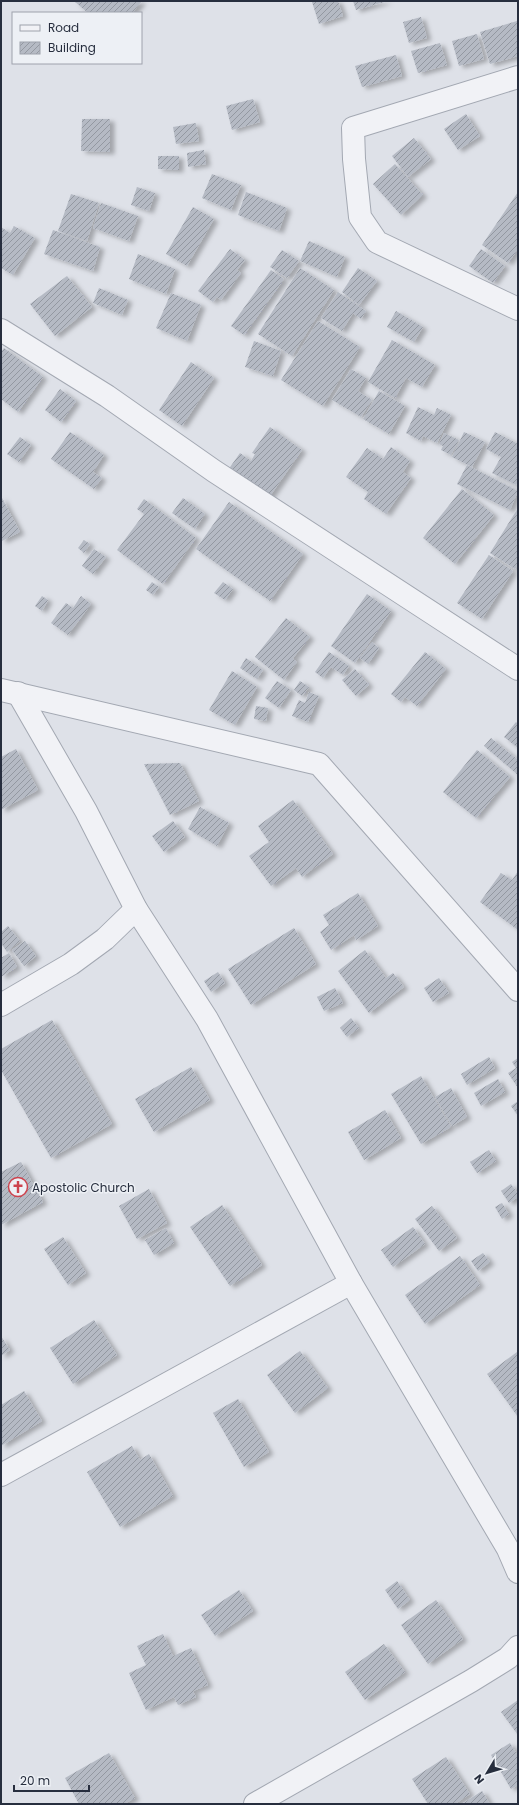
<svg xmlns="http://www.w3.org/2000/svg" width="519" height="1805" font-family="Poppins,sans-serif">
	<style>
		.building { fill: url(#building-hatch); filter: url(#shadow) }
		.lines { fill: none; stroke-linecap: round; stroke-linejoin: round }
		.minor-casing { stroke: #a3a8b2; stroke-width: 24 }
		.minor { stroke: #f1f2f6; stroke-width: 22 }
		.labels { text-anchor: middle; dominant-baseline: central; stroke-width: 3; stroke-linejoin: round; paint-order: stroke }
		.poi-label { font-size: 12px; fill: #272e3e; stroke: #edf0f5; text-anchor: start }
	</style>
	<defs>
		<pattern id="building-hatch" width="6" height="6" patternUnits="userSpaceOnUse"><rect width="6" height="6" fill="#b5bac4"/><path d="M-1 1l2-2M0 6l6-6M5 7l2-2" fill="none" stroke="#9398a1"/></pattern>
		<filter id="shadow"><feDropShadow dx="4.5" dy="2.5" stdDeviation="2" flood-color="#0004"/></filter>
	</defs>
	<rect width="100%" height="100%" fill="#dee1e8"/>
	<g class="building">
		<path d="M74,1H142L132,13H88Z"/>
		<path d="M315,1H338L343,16L319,24L312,2Z"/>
		<path d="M353,1H388L356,10Z"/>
		<path d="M421,17L427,38L409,43L403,22Z"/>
		<path d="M517,21L518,56L490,64L480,32Z"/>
		<path d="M477,34L484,59L459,66L452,41Z"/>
		<path d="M440,43L447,65L418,73L411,51Z"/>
		<path d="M396,55L402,76L362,87L355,66Z"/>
		<path d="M253,99L260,122L232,130L226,106Z"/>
		<path d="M466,114L480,136L458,150L444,129Z"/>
		<path d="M82,119H110V152L81,151Z"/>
		<path d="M196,123L199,141L176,144L173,127Z"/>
		<path d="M414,138L431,159L408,177L392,156Z"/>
		<path d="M204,150L206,164L188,167L187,153Z"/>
		<path d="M158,156H179V170L158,169Z"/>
		<path d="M395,164L423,195L401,215L373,184Z"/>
		<path d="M212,174L241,185L231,210L202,198Z"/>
		<path d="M137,187L155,193L149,211L131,205Z"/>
		<path d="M246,192L287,208L279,231L238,215Z"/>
		<path d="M518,192V249L508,263L482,245Z"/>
		<path d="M71,194L99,203L87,241L58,231Z"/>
		<path d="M101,203L138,216L129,241L93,228Z"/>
		<path d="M193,207L214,219L187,266L166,254Z"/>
		<path d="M14,226L35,238L13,275L1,268V227L10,233Z"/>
		<path d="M53,230L100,247L93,271L44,254Z"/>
		<path d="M309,241L345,257L337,277L300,261Z"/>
		<path d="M230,249L245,260L237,270L241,273L221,300L217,297L213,302L198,291Z"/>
		<path d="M481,249L505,266L493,283L469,266Z"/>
		<path d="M282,250L299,261L287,278L270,267Z"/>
		<path d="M138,254L175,269L166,294L129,279Z"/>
		<path d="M300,268L334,290L292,356L258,334Z"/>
		<path d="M358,268L377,281L359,305L342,292Z"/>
		<path d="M271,270L284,279L244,335L231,326Z"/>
		<path d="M67,276L92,307L55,336L30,304Z"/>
		<path d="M99,288L128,300L122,315L93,303Z"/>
		<path d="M338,292L366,311L361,319L353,313L342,331L321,318Z"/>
		<path d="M171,293L201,305L187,341L156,328Z"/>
		<path d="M396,311L423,327L414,342L387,327Z"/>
		<path d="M318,321L360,347L323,406L281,380Z"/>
		<path d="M392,340L435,365L422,387L406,378L395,398L368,382Z"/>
		<path d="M254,341L281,351L273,376L245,367Z"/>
		<path d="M4,348L43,377L18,412L1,399V352Z"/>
		<path d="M191,362L214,378L182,426L159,410Z"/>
		<path d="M351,369L366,378L358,391L372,400L361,417L332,400Z"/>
		<path d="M60,389L76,401L61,422L45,410Z"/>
		<path d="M379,391L405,406L389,434L363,419Z"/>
		<path d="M418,407L434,415L437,408L451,415L437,443L423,436L421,441L406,433Z"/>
		<path d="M270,427L302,450L268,499L228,470L240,453L251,461L255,454L252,453Z"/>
		<path d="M70,432L104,455L93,472L102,478L94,489L51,459Z"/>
		<path d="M464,432L485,442L472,467L452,457Z"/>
		<path d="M495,432L518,444V481L516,485L492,473L501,457L486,449Z"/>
		<path d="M444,433L459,440L451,455L441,450L443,446L439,444Z"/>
		<path d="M20,437L31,445L19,462L7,454Z"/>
		<path d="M391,447L410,461L403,472L411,478L386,514L364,499L368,492L346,477L367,448L383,459Z"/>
		<path d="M467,465L518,491L510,510L457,484Z"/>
		<path d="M462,489L494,515L455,564L423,538Z"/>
		<path d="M1,496L20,532L2,541L1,538Z"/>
		<path d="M183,498L205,514L195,529L172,513Z"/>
		<path d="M144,499L196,538L163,584L117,550L144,514L137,509Z"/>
		<path d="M229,502L303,554L270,601L196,549Z"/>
		<path d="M518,508V564L515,569L490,553Z"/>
		<path d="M84,540L90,544L84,553L78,548Z"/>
		<path d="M94,549L106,557L93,574L82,566Z"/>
		<path d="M489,555L513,571L482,619L457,603Z"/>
		<path d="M152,582L159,587L153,595L146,590Z"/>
		<path d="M223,582L233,589L225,600L214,593Z"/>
		<path d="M367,594L391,611L355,663L331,646Z"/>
		<path d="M42,596L48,600L42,611L35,606Z"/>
		<path d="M81,596L91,604L68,635L51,623L66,603L73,608Z"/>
		<path d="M286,618L310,637L293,658L297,662L284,680L255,657Z"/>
		<path d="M372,642L379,648L368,664L360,658Z"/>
		<path d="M329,652L349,666L343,675L331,667L323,678L315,672Z"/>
		<path d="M425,652L446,669L417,706L405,697L401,702L391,694Z"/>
		<path d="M246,658L263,670L257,679L240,668Z"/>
		<path d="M355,669L369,685L356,696L342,680Z"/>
		<path d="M232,671L257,687L235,725L209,710Z"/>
		<path d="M277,681L291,690L279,708L265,698Z"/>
		<path d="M300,681L309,687L302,696L294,690Z"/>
		<path d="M309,692L319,696L308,722L292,716L299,700L305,703Z"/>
		<path d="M256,706L268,708L266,721L254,719Z"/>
		<path d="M516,722L518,724V748L504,737Z"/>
		<path d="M491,738L518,760V775L484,746Z"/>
		<path d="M16,749L38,790L1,810V757Z"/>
		<path d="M477,750L510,777L476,818L443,792Z"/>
		<path d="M180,763L199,801L170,815L144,764Z"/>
		<path d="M293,800L333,854L302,877L296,868L271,886L249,856L269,842L258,826Z"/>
		<path d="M200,807L229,823L217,846L188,829Z"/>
		<path d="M173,821L185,837L164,852L152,836Z"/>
		<path d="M518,871V930L480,902L501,873L512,880Z"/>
		<path d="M358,893L378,926L356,940L354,935L331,950L320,932L329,925L323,915Z"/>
		<path d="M8,926L20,941L7,952L1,943V932Z"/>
		<path d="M294,928L316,964L251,1005L228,969Z"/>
		<path d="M25,941L36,956L24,966L12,950Z"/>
		<path d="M365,950L386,978L393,973L404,987L369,1013L338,971Z"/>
		<path d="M9,953L17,967L1,977V958Z"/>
		<path d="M218,972L225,983L211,992L204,981Z"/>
		<path d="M439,978L449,993L433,1002L424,988Z"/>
		<path d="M335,988L343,1003L324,1011L317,997Z"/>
		<path d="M351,1018L359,1028L347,1037L340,1028Z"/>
		<path d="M52,1020L112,1124L51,1158L1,1070V1049Z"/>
		<path d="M489,1057L495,1068L467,1085L461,1074Z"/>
		<path d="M518,1058V1088L508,1073L516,1068L512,1062Z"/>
		<path d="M191,1067L210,1100L154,1132L135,1099Z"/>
		<path d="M421,1076L451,1127L421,1144L391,1094Z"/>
		<path d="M498,1079L505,1092L481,1106L474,1093Z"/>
		<path d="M451,1088L467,1117L452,1126L435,1097Z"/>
		<path d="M518,1101V1116L511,1106Z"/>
		<path d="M385,1110L401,1138L364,1160L348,1132Z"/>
		<path d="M489,1150L496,1161L477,1173L470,1162Z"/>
		<path d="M21,1162L43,1202L1,1225V1172Z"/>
		<path d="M511,1184L518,1194V1197L509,1203L501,1191Z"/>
		<path d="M149,1189L167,1223L137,1239L119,1206Z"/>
		<path d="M502,1203L509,1214L502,1219L495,1207Z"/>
		<path d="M222,1205L262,1265L230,1286L190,1227Z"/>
		<path d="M432,1206L457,1238L439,1251L415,1219Z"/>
		<path d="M413,1227L425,1244L393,1267L381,1250Z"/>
		<path d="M166,1228L174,1243L154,1255L145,1240Z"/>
		<path d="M63,1237L86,1273L68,1285L44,1249Z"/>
		<path d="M483,1253L490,1262L478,1271L471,1261Z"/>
		<path d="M460,1256L480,1285L425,1324L405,1295Z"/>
		<path d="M94,1320L117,1355L73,1384L50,1348Z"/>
		<path d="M1,1336L10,1350L1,1356Z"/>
		<path d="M300,1351L328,1388L295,1413L267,1375Z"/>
		<path d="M517,1352L518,1353V1417L487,1374Z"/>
		<path d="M24,1391L42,1421L1,1446V1405Z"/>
		<path d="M238,1399L269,1452L244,1467L213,1413Z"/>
		<path d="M132,1446L140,1460L149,1454L173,1496L120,1527L87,1472Z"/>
		<path d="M397,1581L410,1600L398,1609L385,1590Z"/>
		<path d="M239,1590L253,1611L215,1636L201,1615Z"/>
		<path d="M436,1600L463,1639L428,1664L401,1625Z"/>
		<path d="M163,1634L173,1656L191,1648L208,1685L193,1691L196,1697L178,1705L174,1697L146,1710L129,1673L146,1665L137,1646Z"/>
		<path d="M384,1644L405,1672L365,1700L345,1672Z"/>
		<path d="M518,1700V1735L501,1712Z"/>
		<path d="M510,1743L518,1756V1785L511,1789L491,1755Z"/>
		<path d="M109,1753L135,1798L124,1804H79L65,1778Z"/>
		<path d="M446,1757L470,1794L455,1804H428L412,1779Z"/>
		<path d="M482,1791L490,1804H462Z"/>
	</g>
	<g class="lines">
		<g class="minor-casing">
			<g id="minor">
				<path d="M518,77L353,128L354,159L360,217L377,242L518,309"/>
				<path d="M1,330L107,396L214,471L518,669"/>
				<path d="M1,690L319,764L518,990"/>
				<path d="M18,693L86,811L136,909L207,1019L351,1283L508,1549L518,1572"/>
				<path d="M1,1005L71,964L105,939L136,909"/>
				<path d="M1,1475L351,1283"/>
				<path d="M255,1804L471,1681L508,1658L518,1647"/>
			</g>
		</g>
		<use href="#minor" class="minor"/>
	</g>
	<defs>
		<g id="church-ring" transform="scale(1)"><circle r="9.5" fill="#edf0f5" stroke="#cd434e" stroke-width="1.5"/><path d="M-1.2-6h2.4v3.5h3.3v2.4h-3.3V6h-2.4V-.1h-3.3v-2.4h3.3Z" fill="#cd434e"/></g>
	</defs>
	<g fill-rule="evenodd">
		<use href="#church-ring" x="18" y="1187"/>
	</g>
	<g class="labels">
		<g class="poi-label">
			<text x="32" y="1187">Apostolic Church</text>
		</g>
	</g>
	<rect width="519" height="1805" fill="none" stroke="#272e3e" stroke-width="4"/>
	<rect x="12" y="12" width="130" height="52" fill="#edf0f5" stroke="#9ea2ac"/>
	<rect x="20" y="25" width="20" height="6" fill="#f1f2f6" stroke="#9ea2ac"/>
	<text x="48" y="32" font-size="12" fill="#272e3e">Road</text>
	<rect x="20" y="42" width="20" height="12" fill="url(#building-hatch)" stroke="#9ea2ac"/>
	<text x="48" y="52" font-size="12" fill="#272e3e">Building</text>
	<g transform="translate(487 1773) rotate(232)" stroke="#edf0f5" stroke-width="3" paint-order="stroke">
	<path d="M0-3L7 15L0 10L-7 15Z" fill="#272e3e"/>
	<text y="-6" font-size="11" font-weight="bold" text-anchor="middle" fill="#272e3e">N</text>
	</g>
	<path d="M14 1785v6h75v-6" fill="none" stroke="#272e3e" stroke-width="2"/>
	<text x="20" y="1785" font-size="12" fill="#272e3e" stroke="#edf0f5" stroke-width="3" paint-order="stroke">20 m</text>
</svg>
